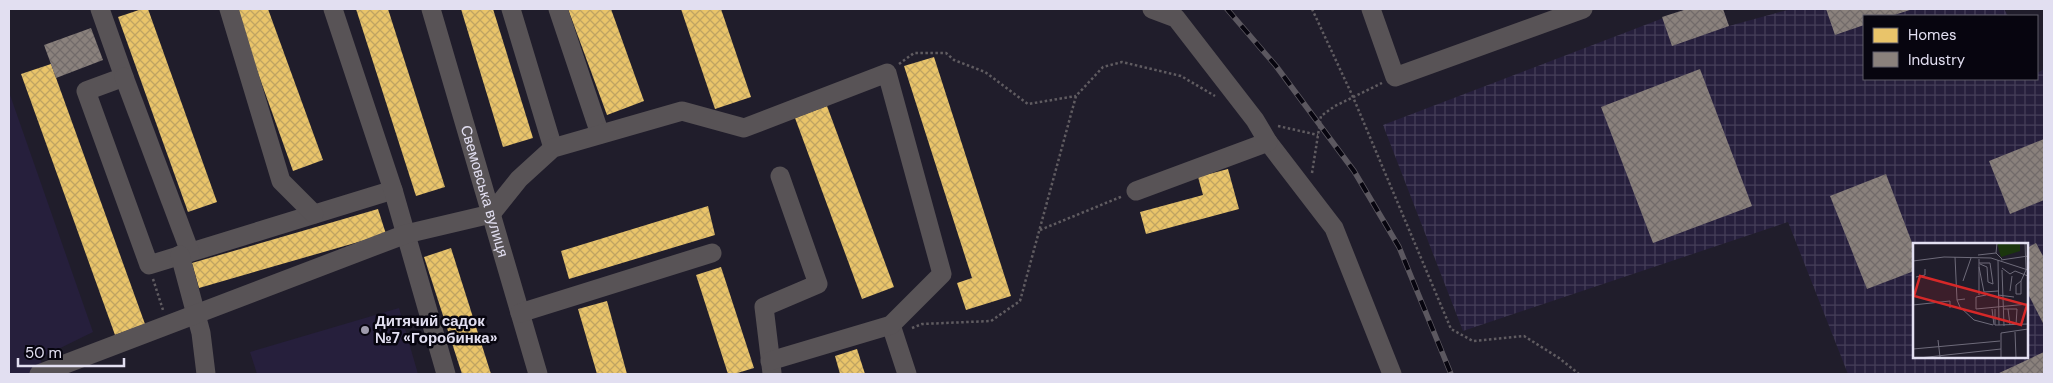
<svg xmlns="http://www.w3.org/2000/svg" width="2053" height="383" font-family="'DM Sans',sans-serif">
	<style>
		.industrial { fill: url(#industrial-grid); fill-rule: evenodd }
		.built { fill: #261f3c }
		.homes { fill: url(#homes-cross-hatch) }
		.industry { fill: url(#industry-cross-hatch) }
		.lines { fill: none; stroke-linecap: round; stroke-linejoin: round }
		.path { stroke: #605c61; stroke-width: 2.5; stroke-dasharray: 2.5 2.5; stroke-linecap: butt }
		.minor { stroke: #585356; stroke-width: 19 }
		.rail-casing { stroke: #5c5860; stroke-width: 5.5 }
		.rail { stroke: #07050f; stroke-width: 4; stroke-dasharray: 11; stroke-linecap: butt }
		.poi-dot { fill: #9e9bac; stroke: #07050f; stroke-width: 2 }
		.labels { text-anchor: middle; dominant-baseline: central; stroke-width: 5; stroke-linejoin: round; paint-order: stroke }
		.street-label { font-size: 15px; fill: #e2dff1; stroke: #07050f }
		.poi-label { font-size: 15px; font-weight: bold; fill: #e2dff1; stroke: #07050f; text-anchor: start }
		.inset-road { fill: none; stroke: #6e6b7a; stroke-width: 1 }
		.view { fill: #d62828; fill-opacity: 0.15; stroke: #d62828; stroke-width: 2.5 }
		.inset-edge { fill: none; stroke: #e2dff1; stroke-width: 2.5 }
	</style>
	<defs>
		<pattern id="industrial-grid" width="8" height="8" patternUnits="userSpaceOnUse" patternTransform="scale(1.25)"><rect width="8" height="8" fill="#261f3c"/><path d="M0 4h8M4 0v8" fill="none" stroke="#453f59"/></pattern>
		<pattern id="homes-cross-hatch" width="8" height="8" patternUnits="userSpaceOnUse" patternTransform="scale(1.25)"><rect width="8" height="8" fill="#e9c46a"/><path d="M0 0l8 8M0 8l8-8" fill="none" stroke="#c0a462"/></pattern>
		<pattern id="industry-cross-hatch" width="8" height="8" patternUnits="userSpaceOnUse" patternTransform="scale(1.25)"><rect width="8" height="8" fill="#8a817c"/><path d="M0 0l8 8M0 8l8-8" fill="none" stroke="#726b6a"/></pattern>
	</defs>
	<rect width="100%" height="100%" fill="#201d2b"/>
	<path class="industrial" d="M1687,9H1723L1729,26L1791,9H2004L2008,16H1864V79H2037V73L2044,69V374H1848L1788,222L1463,331L1383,125ZM1914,244H2027V357H1914Z"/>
	<g class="built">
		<path d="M9,92L93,332L40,358L45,374H9Z"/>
		<path d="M399,308L418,374H257L250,352Z"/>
	</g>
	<g class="homes">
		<path d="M142,9H148L217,202L188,212L118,17Z"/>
		<path d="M235,9H268L323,160L293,171Z"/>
		<path d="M356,9H388L445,187L416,196Z"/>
		<path d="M461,9H493L533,138L503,147Z"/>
		<path d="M568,9H611L644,101L607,115Z"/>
		<path d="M681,9H721L751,97L715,109Z"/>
		<path d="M934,57L1011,296L966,310L957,283L972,278L904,66Z"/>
		<path d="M51,64L145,324L115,335L21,74Z"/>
		<path d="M827,106L894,287L862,299L795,118Z"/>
		<path d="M1228,169L1239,209L1146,234L1140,212L1203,195L1198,177Z"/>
		<path d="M708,206L715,235L569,279L561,251Z"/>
		<path d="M378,209L386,234L199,288L192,263Z"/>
		<path d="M451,248L491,374H462L424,257Z"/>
		<path d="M721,267L754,368L734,374H728L696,275Z"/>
		<path d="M607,301L627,374H597L578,309Z"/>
		<path d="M857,349L865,374H840L835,356Z"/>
	</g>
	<g class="industry">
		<path d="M1687,9H1723L1729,26L1672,46L1662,17Z"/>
		<path d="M1826,9H1913L1891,16H1864V25L1835,35Z"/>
		<path d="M91,28L103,60L56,78L44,45Z"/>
		<path d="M1700,69L1752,206L1653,243L1601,107Z"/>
		<path d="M2044,139V200L2010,214L1989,161Z"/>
		<path d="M1886,174L1914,248V271L1867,289L1830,196Z"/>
		<path d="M2036,243L2044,258V325L2027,292V248Z"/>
		<path d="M2044,352V374H1997Z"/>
	</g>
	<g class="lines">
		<g class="path">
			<path d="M1312,9L1353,97L1451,329L1473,341L1524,336L1559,358L1579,374"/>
			<path d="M899,64L914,53H946L954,60L985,72L1028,104L1076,96"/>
			<path d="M1278,126L1318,135"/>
			<path d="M1312,173L1321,116L1335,106L1382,83"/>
			<path d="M1040,230L1123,196"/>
			<path d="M153,279L163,310"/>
			<path d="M912,328L922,324L991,321L1020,301L1076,96L1103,67L1122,62L1181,76L1215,96"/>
		</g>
		<g class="minor">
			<path d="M100,9L124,77L86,91L149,265L393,190"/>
			<path d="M229,9L281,181L314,214"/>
			<path d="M333,9L394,193L446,374"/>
			<path id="s1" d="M431,9L538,374"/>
			<path d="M511,9L553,148"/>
			<path d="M558,9L600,134"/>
			<path d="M1371,9L1395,77L1583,9"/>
			<path d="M124,77L190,252"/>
			<path d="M1268,142L1334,228L1392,374"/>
			<path d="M1136,191L1268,142L1255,120L1176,18L1152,9"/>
			<path d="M180,255L201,333L206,374"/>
			<path d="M520,313L712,253"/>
			<path d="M891,325L907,374"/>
			<path d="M772,373L764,307L818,284L780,176"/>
			<path d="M39,374L406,234L491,214L519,179L553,148L682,111L744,128L887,73L942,274L891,325L770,361"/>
		</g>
		<g class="rail-casing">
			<path id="rail" d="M1227,9L1276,66L1354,171L1399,247L1451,374"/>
		</g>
		<use href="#rail" class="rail"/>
	</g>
	<circle class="poi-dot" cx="365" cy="330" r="5"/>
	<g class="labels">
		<g class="street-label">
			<text stroke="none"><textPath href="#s1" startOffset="190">Свемовська вулиця</textPath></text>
		</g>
		<g class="poi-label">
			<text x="375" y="321">Дитячий садок<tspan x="375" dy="17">№7 «Горобинка»</tspan></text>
		</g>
	</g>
	<g transform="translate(1913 243)">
		<rect width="115" height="115" fill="#201d2b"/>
		<path d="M84,0H107V8L88,14Z" fill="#1b360d"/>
		<path class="inset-road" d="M84,0L83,10L89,16M112,0L113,27M65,12L83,10M42,14L44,57M66,16V52M85,17L86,82L115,81M88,17L115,13M0,18L31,14L78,15L115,27M66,20H77L80,41M67,21L74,24L75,39L80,41M66,24L71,49L85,48M89,25L97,31L102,28L115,33M89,27L91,83M3,34L12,32V26M50,38L58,15M108,38L103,42V51H108V38L113,27M97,48L99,33M73,52L63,54V66L115,61M85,52L101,54M52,56L44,57L47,64L61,77L80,82M0,62L37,58V65M79,66L81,82M82,66V82H86M91,66H104L103,82M95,66L97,82M102,89L103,115M25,97L27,114M0,106L87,98M6,115L88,106M88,115V90L115,86"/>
		<path class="view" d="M7,33L114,62L108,82L1,53Z"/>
		<rect width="115" height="115" class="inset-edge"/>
	</g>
	<rect width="2053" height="383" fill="none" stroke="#e2dff1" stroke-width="20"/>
	<rect x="1863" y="15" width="175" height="65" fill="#07050f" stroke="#5f5c69"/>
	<rect x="1873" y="28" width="25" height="15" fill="#e9c46a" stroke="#5f5c69"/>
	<text x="1908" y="40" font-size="15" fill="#e2dff1">Homes</text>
	<rect x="1873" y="52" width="25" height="15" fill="#8a817c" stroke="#5f5c69"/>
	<text x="1908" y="65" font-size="15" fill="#e2dff1">Industry</text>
	<path d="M18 358v8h106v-8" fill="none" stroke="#e2dff1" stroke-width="2.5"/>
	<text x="25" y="358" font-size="15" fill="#e2dff1" stroke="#07050f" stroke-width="4" paint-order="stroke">50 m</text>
</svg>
